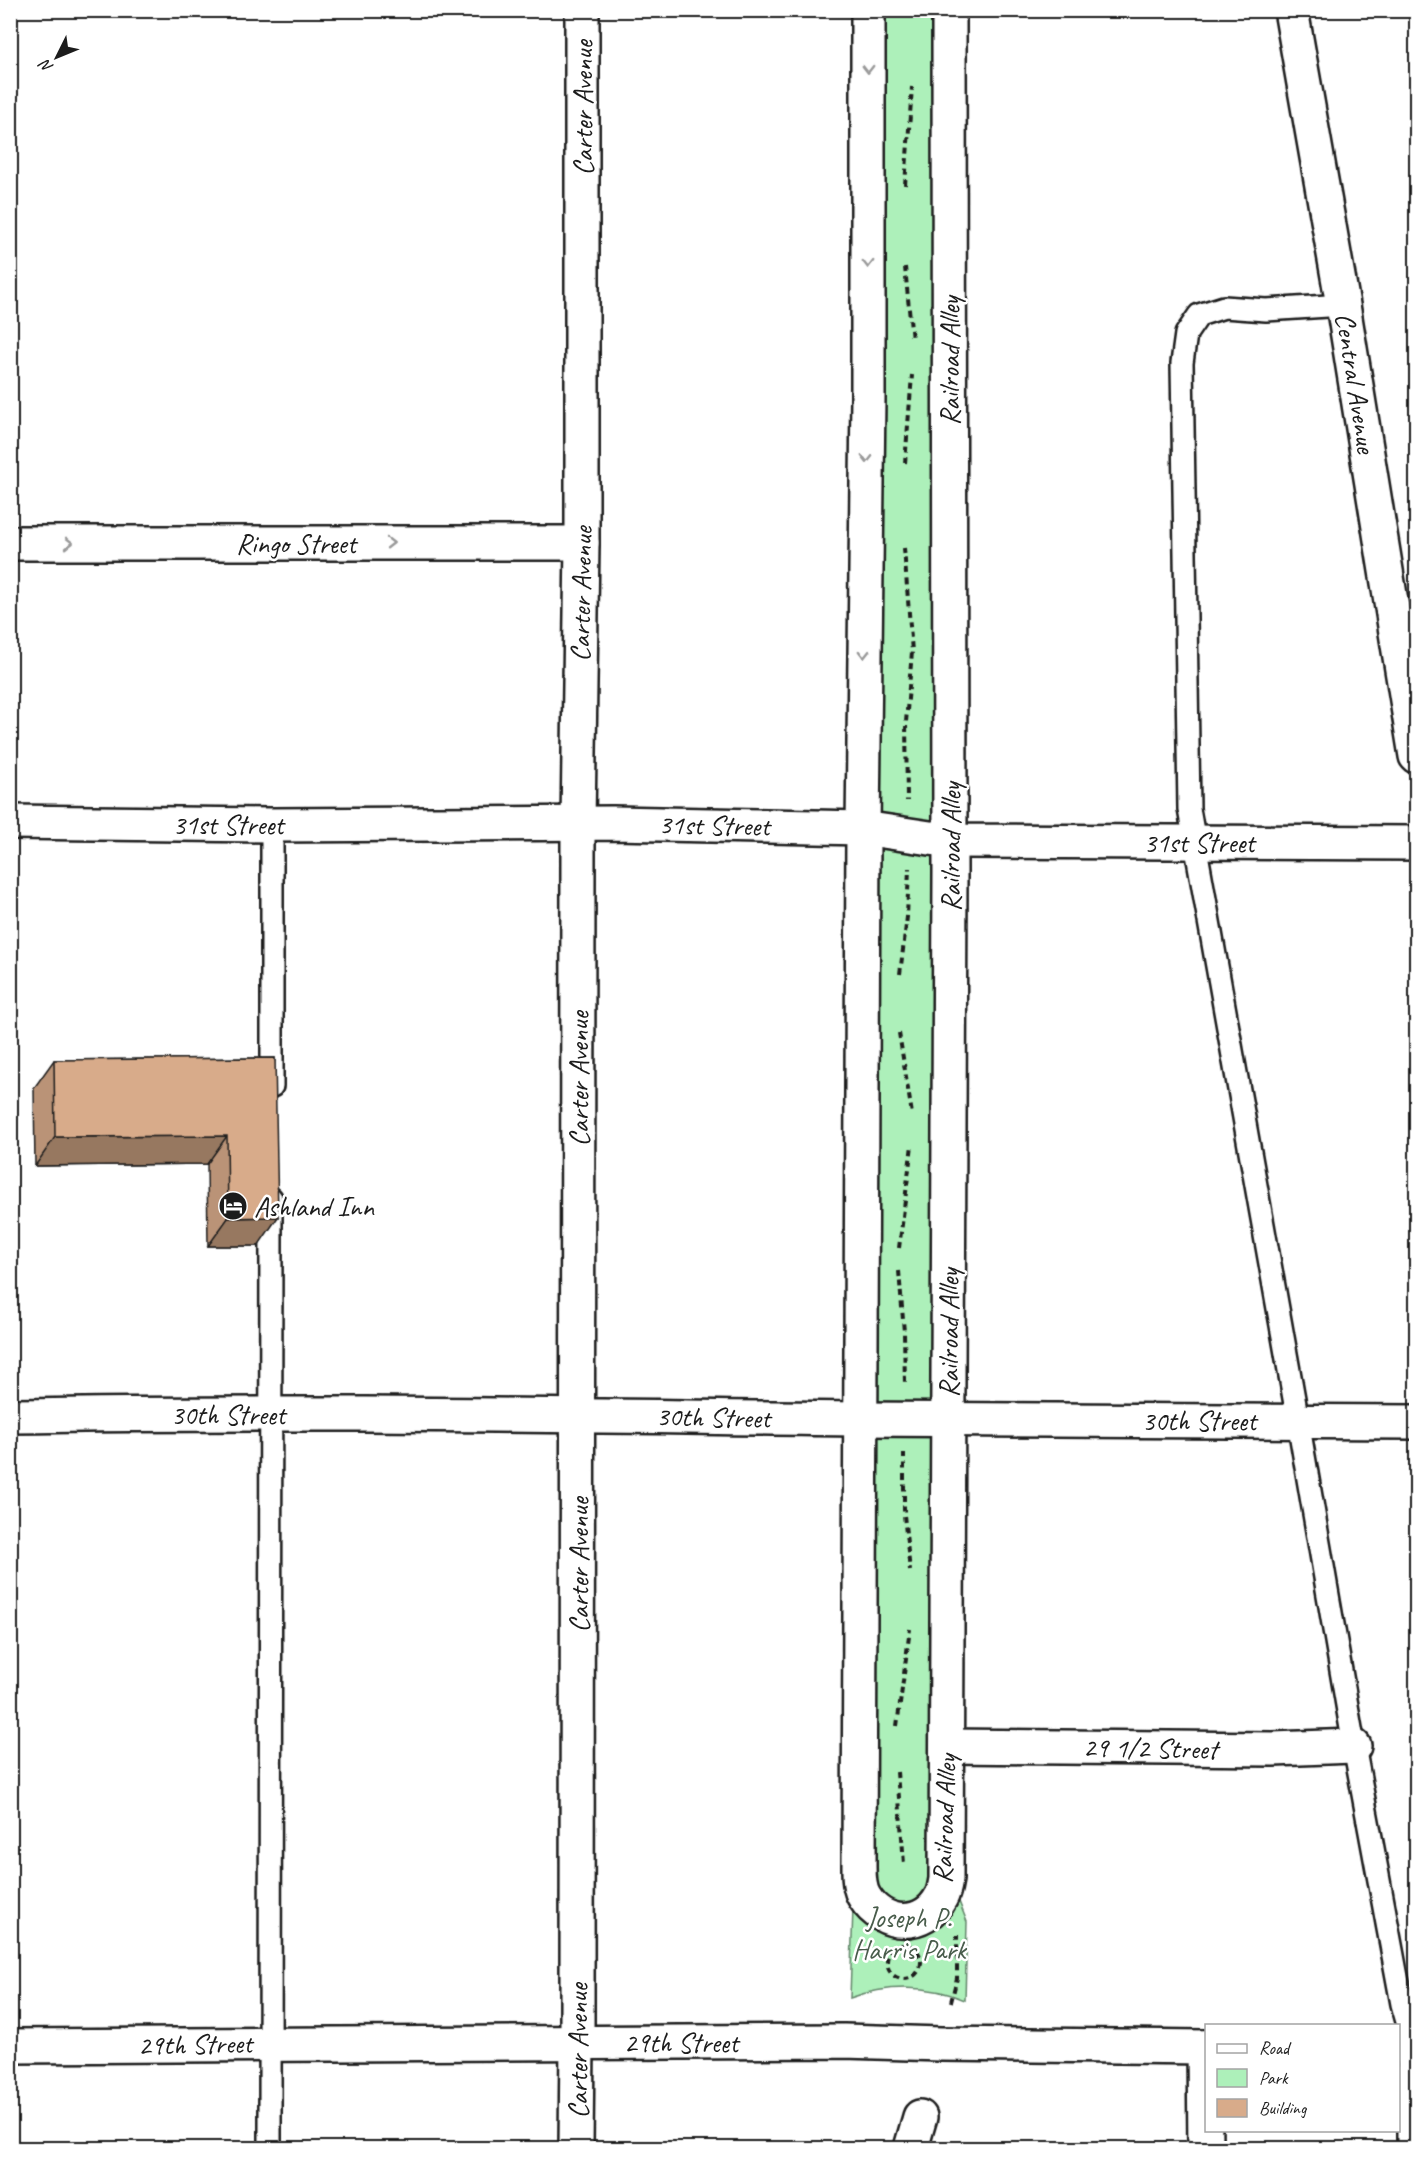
<svg xmlns="http://www.w3.org/2000/svg" width="1427" height="2159" font-family="Caveat,sans-serif">
	<style>
		.green { fill: #adf0ba; stroke: #64866b; stroke-width: 1.5 }
		.lines { fill: none; stroke-linecap: round; stroke-linejoin: round }
		.lane-casing { stroke: #1c1c1c; stroke-width: 26 }
		.street-casing { stroke: #1c1c1c; stroke-width: 38 }
		.secondary-casing { stroke: #1c1c1c; stroke-width: 38 }
		.path { stroke: #1c1c1c; stroke-width: 4; stroke-dasharray: 6 4.5; stroke-linecap: butt }
		.lane { stroke: #fff; stroke-width: 21 }
		.street { stroke: #fff; stroke-width: 33 }
		.secondary { stroke: #fff; stroke-width: 33 }
		.wall { fill: #ba9377; stroke: #1c1c1c; stroke-width: 1.5 }
		.shaded-wall { fill: #977861; stroke: #1c1c1c; stroke-width: 1.5 }
		.building { fill: #d8ab8a; stroke: #1c1c1c; stroke-width: 1.5 }
		.oneway { stroke: #999 }
		.labels { text-anchor: middle; dominant-baseline: central; stroke-width: 5; stroke-linejoin: round; paint-order: stroke }
		.street-label { font-size: 28px; fill: #1c1c1c; stroke: #fff }
		.poi-label { font-size: 28px; fill: #1c1c1c; stroke: #fff; text-anchor: start }
		.park-label { font-size: 28px; fill: #485c4b; stroke: #fff }
	</style>
	<rect width="100%" height="100%" fill="#fff"/>
	<filter id="ink" filterUnits="userSpaceOnUse"><feTurbulence type="fractalNoise" baseFrequency=".0167" numOctaves="2"/><feDisplacementMap in="SourceGraphic" scale="12" xChannelSelector="R" yChannelSelector="G"/><feConvolveMatrix kernelMatrix="1 2 1 2 8 2 1 2 1" color-interpolation-filters="sRGB"/></filter>
	<g filter="url(#ink)">
		<path class="green" d="M935,10L932,809L958,1899L967,1922L965,2000C929,1984 886,1985 850,1998L853,1908L881,11Z"/>
		<g class="lines">
			<g class="lane-casing">
				<g id="lane">
					<path d="M1343,305L1266,310L1224,307L1199,315L1186,334L1182,363L1189,809L1298,1421L1354,1746L1402,2004L1414,2046"/>
					<path d="M272,1086V825"/>
					<path d="M270,2148L271,1198"/>
				</g>
			</g>
			<g class="street-casing">
				<g id="street">
					<path d="M868,10V397L863,828L859,1867C859,1877 859,1889 865,1898C883,1927 924,1929 941,1897C944,1892 945,1885 946,1879L950,871L949,10"/>
					<path d="M1291,10L1343,305L1416,756"/>
					<path d="M10,543H582"/>
					<path d="M10,822L272,825L613,823L863,828L950,841L1416,843"/>
					<path d="M10,1416C293,1411 576,1416 858,1419C1044,1421 1230,1420 1416,1422"/>
					<path d="M947,1746L1273,1749L1354,1746"/>
					<path d="M577,2042L578,823L582,543V10"/>
					<path d="M1414,2046V2148"/>
					<path d="M1204,2047L1205,2148"/>
					<path d="M911,2148L920,2117"/>
				</g>
			</g>
			<g class="secondary-casing">
				<g id="secondary">
					<path d="M10,2046L844,2041L941,2044L1206,2047"/>
					<path d="M1398,2046H1416"/>
					<path d="M576,2148L577,2042"/>
				</g>
			</g>
			<g class="path">
				<path d="M911,10L912,20"/>
				<path d="M905,185L912,87"/>
				<path d="M905,267L912,340"/>
				<path d="M905,463L912,375"/>
				<path d="M904,548L912,652L906,722L907,801"/>
				<path d="M900,974L907,917L909,868"/>
				<path d="M899,1033L912,1114"/>
				<path d="M899,1248L912,1145"/>
				<path d="M899,1271L904,1332L905,1386"/>
				<path d="M904,1453V1515L910,1571"/>
				<path d="M897,1726L910,1629"/>
				<path d="M897,1772L904,1864"/>
				<circle cx="904" cy="1962" r="17"/>
				<path d="M951,2002L957,1978V1935"/>
			</g>
			<use href="#lane" class="lane"/>
			<use href="#street" class="street"/>
			<use href="#secondary" class="secondary"/>
		</g>
		<path class="wall" d="M275,1058L258,1246H208L207,1164L35,1166L34,1088L54,1060Z"/>
		<g class="shaded-wall">
			<path d="M227,1136L207,1164L35,1166L55,1137Z"/>
			<path d="M278,1217L258,1246H208L228,1218Z"/>
		</g>
		<path class="building" d="M275,1058L278,1217L228,1218L227,1136L55,1137L54,1060Z"/>
		<defs><path id="oneway-chevron" d="M-2-3.5L2.5 0L-2 3.5" fill="none" stroke-width="1.6" stroke-linecap="round" stroke-linejoin="round" transform="scale(1.5)"/></defs>
		<g class="oneway">
			<use href="#oneway-chevron" transform="translate(868 69) rotate(90)"/>
			<use href="#oneway-chevron" transform="translate(868 264) rotate(90)"/>
			<use href="#oneway-chevron" transform="translate(867 459) rotate(91)"/>
			<use href="#oneway-chevron" transform="translate(69 543)"/>
			<use href="#oneway-chevron" transform="translate(390 543)"/>
			<use href="#oneway-chevron" transform="translate(864 654) rotate(91)"/>
		</g>
	</g>
	<defs>
		<g id="hotel-disc" transform="scale(1.5)"><circle r="9.5" fill="#1c1c1c" stroke="#fff"/><path d="M-6-4.5h1.5V1H6V5H4.5V3h-9V5H-6ZM-4 0a1.8 1.8 0 1 1 3.6 0ZM.5 0V-2.5h3Q6-2.5 6 0Z" fill="#fff"/></g>
	</defs>
	<g fill-rule="evenodd">
		<use href="#hotel-disc" x="233" y="1206"/>
	</g>
	<g class="labels">
		<g class="street-label">
			<text transform="translate(582 108) rotate(-90)">Carter Avenue</text>
			<text transform="translate(949 361) rotate(-90)">Railroad Alley</text>
			<text transform="translate(1356 383) rotate(81)">Central Avenue</text>
			<text x="296" y="543">Ringo Street</text>
			<text transform="translate(581 594) rotate(-89)">Carter Avenue</text>
			<text x="228" y="824">31st Street</text>
			<text transform="translate(714 825) rotate(1)">31st Street</text>
			<text x="1199" y="842">31st Street</text>
			<text transform="translate(950 847) rotate(-90)">Railroad Alley</text>
			<text transform="translate(578 1079) rotate(-90)">Carter Avenue</text>
			<text transform="translate(948 1333) rotate(-90)">Railroad Alley</text>
			<text x="228" y="1414">30th Street</text>
			<text transform="translate(713 1417) rotate(1)">30th Street</text>
			<text x="1199" y="1420">30th Street</text>
			<text transform="translate(578 1565) rotate(-90)">Carter Avenue</text>
			<text transform="translate(1150 1748) rotate(1)">29 1/2 Street</text>
			<text transform="translate(944 1819) rotate(-88)">Railroad Alley</text>
			<text x="681" y="2042">29th Street</text>
			<text transform="translate(195 2044) rotate(-1)">29th Street</text>
			<text transform="translate(577 2051) rotate(-90)">Carter Avenue</text>
		</g>
		<g class="poi-label">
			<text x="254" y="1206">Ashland Inn</text>
		</g>
		<g class="park-label">
			<text x="909" y="1917">Joseph P.<tspan x="909" dy="32">Harris Park</tspan></text>
		</g>
	</g>
	<rect width="1427" height="2159" fill="none" stroke="#fff" stroke-width="36"/>
	<rect x="18" y="18" width="1391" height="2123" fill="none" stroke="#1c1c1c" stroke-width="2" filter="url(#ink)"/>
	<rect x="1205" y="2024" width="195" height="108" fill="#ffffff" stroke="#a4a4a4" stroke-width="1.5"/>
	<rect x="1217" y="2044" width="30" height="9" fill="#ffffff" stroke="#a4a4a4" stroke-width="1.5"/>
	<text x="1259" y="2054" font-size="18" fill="#1c1c1c">Road</text>
	<rect x="1217" y="2069" width="30" height="18" fill="#adf0ba" stroke="#a4a4a4" stroke-width="1.5"/>
	<text x="1259" y="2084" font-size="18" fill="#1c1c1c">Park</text>
	<rect x="1217" y="2099" width="30" height="18" fill="#d8ab8a" stroke="#a4a4a4" stroke-width="1.5"/>
	<text x="1259" y="2114" font-size="18" fill="#1c1c1c">Building</text>
	<g transform="translate(57 57) rotate(227)" stroke="#ffffff" stroke-width="4.5" paint-order="stroke">
	<path d="M0-4.5L10 22L0 15L-10 22Z" fill="#1c1c1c"/>
	<text y="-9" font-size="16" font-weight="bold" text-anchor="middle" fill="#1c1c1c">N</text>
	</g>
</svg>
